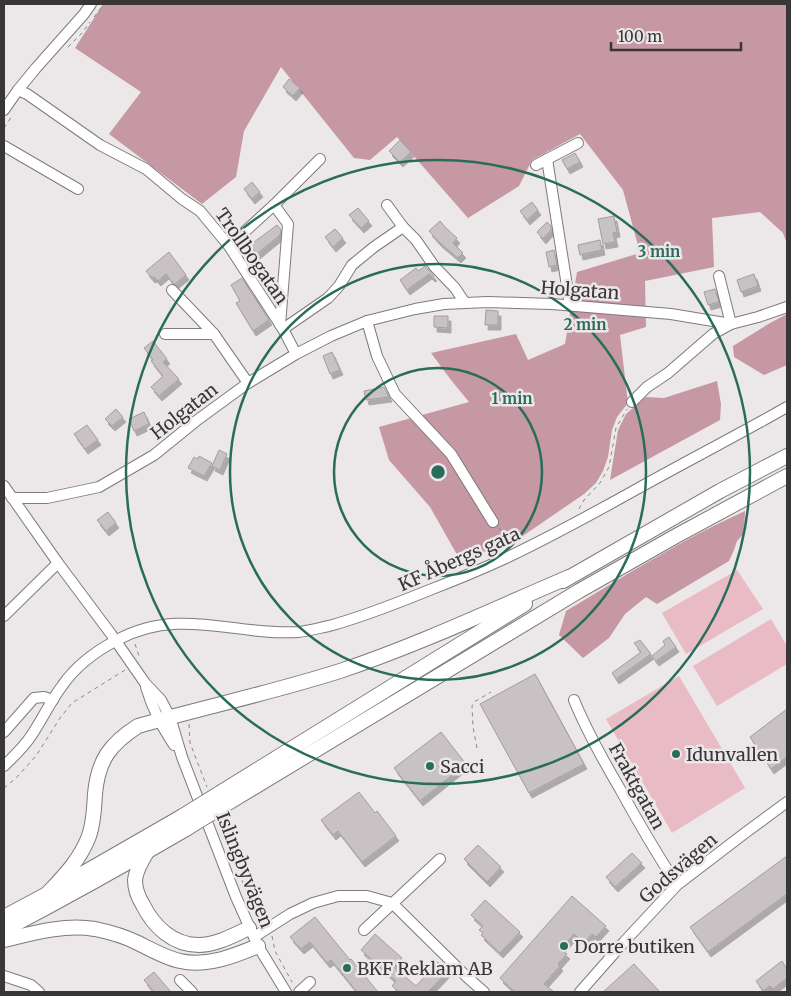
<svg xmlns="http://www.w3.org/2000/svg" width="791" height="996" font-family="Merriweather,serif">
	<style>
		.green { fill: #e8bbc5 }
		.forest { fill: #c698a3 }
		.building { fill: #c8c2c4; stroke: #a29d9e; filter: url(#shadow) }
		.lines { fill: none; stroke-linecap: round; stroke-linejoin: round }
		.minor-casing { stroke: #7f7a7b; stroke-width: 12 }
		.highway-casing { stroke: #7f7a7b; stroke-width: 16 }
		.path { stroke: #8c8889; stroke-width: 1; stroke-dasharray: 4 4; stroke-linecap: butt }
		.minor { stroke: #fff; stroke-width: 10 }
		.highway { stroke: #fff; stroke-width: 14 }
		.highway-bridge-casing { stroke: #7f7a7b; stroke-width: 16; stroke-linecap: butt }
		.highway-bridge { stroke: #fff; stroke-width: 14 }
		.ring { fill: none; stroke: #296c5c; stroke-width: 2.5 }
		.poi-dot { fill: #296c5c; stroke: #ece7e8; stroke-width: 2 }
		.labels { text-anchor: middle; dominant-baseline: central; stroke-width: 5; stroke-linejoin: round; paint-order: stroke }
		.street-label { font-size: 18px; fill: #383637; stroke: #ece7e8 }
		.poi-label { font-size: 18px; fill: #383637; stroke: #ece7e8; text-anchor: start }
		.centre { fill: #296c5c; stroke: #ece7e8; stroke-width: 2.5 }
		.ring-label { font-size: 15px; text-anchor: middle; font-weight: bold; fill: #296c5c; stroke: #ece7e8; stroke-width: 5; stroke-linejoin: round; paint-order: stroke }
	</style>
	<defs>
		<filter id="shadow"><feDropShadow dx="3" dy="5" stdDeviation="0" flood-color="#0004"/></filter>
	</defs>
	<rect width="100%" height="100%" fill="#ece7e8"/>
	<g class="green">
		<path d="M737,570L763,609L686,654L662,613Z"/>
		<path d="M771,619L787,646V664L717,706L693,666Z"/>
		<path d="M679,676L745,788L672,833L606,719Z"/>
	</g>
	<g class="forest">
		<path d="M103,4H787V244L783,233L760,212L712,218L714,267L645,281L646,327L620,335L628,403L617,417L612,430L608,457L603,471L596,483L584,494L514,542L460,560L430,507L389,460L379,427L469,402L451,380L431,353L516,334L528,360L565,344L577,272L640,253L623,190L580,134L532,160L519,186L468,218L397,137L370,160L354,158L281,67L244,131L236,177L202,204L109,134L141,92L75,48Z"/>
		<path d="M787,314V365L764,375L734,357L733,346L770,323Z"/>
		<path d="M717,381L721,404L720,420L610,480L618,430L626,414L646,397L664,398Z"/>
		<path d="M745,511L744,533L737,541L734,550L729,561L657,604L646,597L625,614L609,638L583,658L559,635L566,611C625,576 682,539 745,511Z"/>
	</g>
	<g class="building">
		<path d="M289,79L300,88L293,96L283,87Z"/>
		<path d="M400,140L411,152L400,162L389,151Z"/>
		<path d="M575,153L580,162L567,169L562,160Z"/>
		<path d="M252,182L260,192L252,199L244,189Z"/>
		<path d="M532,202L538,210L527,220L520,211Z"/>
		<path d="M358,208L369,221L361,228L349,215Z"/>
		<path d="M614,216L617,232L613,233L615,242L603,244L598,219Z"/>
		<path d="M440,221L446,228L457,238L453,243L463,253L458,258L440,243L429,231Z"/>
		<path d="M547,222L551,226V230L543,239L537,232Z"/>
		<path d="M277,225L281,230L280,235L257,254L250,245Z"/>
		<path d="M335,229L343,238L333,247L325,237Z"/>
		<path d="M600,240L602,250L580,255L578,245Z"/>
		<path d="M554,250L557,265L549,267L546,252Z"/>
		<path d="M169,252L186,275L175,284L173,283L166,274L158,281L154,277L152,278L146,271Z"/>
		<path d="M425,266L434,276L432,277L429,274L407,290L400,280L416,268L418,271Z"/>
		<path d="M754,274L758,286L741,292L737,280Z"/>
		<path d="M242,278L269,320L253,331L236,303L240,301L231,285Z"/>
		<path d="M715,289L719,302L708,305L704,292Z"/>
		<path d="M486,310L498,311V325H485Z"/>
		<path d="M434,316H448V328L434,327Z"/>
		<path d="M153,341L167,359L163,362L179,379L159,396L151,387L163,376L151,361L153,360L144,348Z"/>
		<path d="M332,352L340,370L330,374L323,356Z"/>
		<path d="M384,387L389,397L366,400L364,391Z"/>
		<path d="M116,409L123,417L112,426L105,419Z"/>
		<path d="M144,412L149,424L134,431L129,419Z"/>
		<path d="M87,425L98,440L85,449L74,434Z"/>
		<path d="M219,450L227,454L220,470L212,466Z"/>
		<path d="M199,456L212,463L204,476L188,468L194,457L198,459Z"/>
		<path d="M108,512L116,523L106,531L97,520Z"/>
		<path d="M669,637L676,647L656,661L652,656L665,645L663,641Z"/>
		<path d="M640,640L651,654L616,679L612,673L641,652L634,643Z"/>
		<path d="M535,674L584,764L529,793L480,704Z"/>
		<path d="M787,709V757L771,769L750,737Z"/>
		<path d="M441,732L466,764L420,801L394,768Z"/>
		<path d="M359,792L375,813L377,811L396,836L362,862L338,831L333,835L321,820Z"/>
		<path d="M478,845L501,867L487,882L464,859Z"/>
		<path d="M632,853L642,863L615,887L606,877Z"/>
		<path d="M787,856V894L708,952L690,927Z"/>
		<path d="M572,896L606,926L596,937L592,934L584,943L574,934L561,949L567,954L558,964L560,966L544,984L554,992H515L500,978Z"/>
		<path d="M485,900L520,932L500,953L481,935L483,933L479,930L483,926L471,915Z"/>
		<path d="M315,917L350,960L351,959L378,992H357L331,960L327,963L310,942L301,949L290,937Z"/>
		<path d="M375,934L402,958L394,967L416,986L438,962L448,971L428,992H399L392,986L396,981L361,950Z"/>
		<path d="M782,961L787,969V978L773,989L770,986L763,991L756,981Z"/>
		<path d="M634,964L660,992H603Z"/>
		<path d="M154,972L171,992H154L144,980Z"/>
	</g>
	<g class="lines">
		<g class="minor-casing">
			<g id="minor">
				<path d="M18,90L27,94L100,145L146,169L182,199L200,211L229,246L283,329L296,354"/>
				<path d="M4,110L18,90L36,68L84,14L91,4"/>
				<path d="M4,146L78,189"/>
				<path d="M547,159L570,305"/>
				<path d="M536,165L578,143"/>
				<path d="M274,205L288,224L280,325"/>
				<path d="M387,205L403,227L416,240L434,266L455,288L465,303"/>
				<path d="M229,246L274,205L320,159"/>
				<path d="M172,290L214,334L248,383"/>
				<path d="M367,321L377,356L395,394L451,454L493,522"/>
				<path d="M283,329L328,298L339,286L352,265L374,247L403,227"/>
				<path d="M165,334H214"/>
				<path d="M632,402L647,387L668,373L713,334L731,324L719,276"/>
				<path d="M4,486L58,563L111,634L145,683L161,700L170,717L182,757L236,897L258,946L286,992"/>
				<path d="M12,498H47L99,487L154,455L196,421L248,383L296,354L331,336L367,321L415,309L444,304L465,303L488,302L552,304L671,314L731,324L758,317L787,307"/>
				<path d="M4,616L58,563"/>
				<path d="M146,687C153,710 161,725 174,745"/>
				<path d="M574,700C587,732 603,760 620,789C638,822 657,854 677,885"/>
				<path d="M4,732L34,698L44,697L53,700"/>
				<path d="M4,766C14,756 24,747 31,736C42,720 50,702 62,686C75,667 96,651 117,640C180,606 234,636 298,632C308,631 319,628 329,626C362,617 395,604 427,591C453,581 480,570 506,558C550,537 594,513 637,489C687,461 738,435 787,407"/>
				<path d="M364,930L440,859"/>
				<path d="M254,937L290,914L313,903L338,896H367L392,903L467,977L484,992"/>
				<path d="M4,976L31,985L39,992"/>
				<path d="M180,980L192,992"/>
				<path d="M299,992L310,982"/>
				<path d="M580,992L624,942L677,885L745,833L787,802"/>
			</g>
		</g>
		<g class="highway-casing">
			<g id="highway">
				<path d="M563,581L720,491L787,456"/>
				<path d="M223,791L525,604"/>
				<path d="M228,803L579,591L676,536L787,476"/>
				<path d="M147,852C142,860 136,870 135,880C135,889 138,897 143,905C154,927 173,945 199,945C216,945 234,935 249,928"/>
				<path d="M47,894C64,876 80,860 89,836C94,822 94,808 95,794C98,760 110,744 138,726C205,707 274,692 340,671C418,645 494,609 569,577"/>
				<path d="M4,917L47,894L181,817"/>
				<path d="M4,930C65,898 126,864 186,829"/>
				<path d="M4,940C33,933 64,924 95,929C110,932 124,936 138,943C152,950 166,958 180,961C207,967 234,956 258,946"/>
			</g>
		</g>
		<g class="path">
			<path d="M94,17L104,4"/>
			<path d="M68,47L82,33L90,22"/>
			<path d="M4,128L12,116"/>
			<path d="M579,509L584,500L600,483L609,467L616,428L627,409"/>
			<path d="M499,528L511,545"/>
			<path d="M135,644L140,659"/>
			<path d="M189,724L190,743L207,787"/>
			<path d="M477,748L473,727L472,706L474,702L491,692"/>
			<path d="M4,788L16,778L36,756L60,718L72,703L125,670"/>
			<path d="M221,820L224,834L251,903L264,918"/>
			<path d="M272,936L275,951L292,982"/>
		</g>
		<use href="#minor" class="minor"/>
		<use href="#highway" class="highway"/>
		<g class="highway-bridge-casing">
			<g id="highway-bridge">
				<path d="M181,817L223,791"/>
				<path d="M186,829L228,803"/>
			</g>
		</g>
		<use href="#highway-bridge" class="highway-bridge"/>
	</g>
	<g class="ring">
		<circle cx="438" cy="472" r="104"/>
		<circle cx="438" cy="472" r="208"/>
		<circle cx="438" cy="472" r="312"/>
	</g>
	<g class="poi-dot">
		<circle cx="676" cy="754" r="5"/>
		<circle cx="430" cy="766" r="5"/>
		<circle cx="564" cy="946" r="5"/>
		<circle cx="347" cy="968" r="5"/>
	</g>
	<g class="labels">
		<g class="street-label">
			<text transform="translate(252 256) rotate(55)">Trollbogatan</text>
			<text transform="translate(580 290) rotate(4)">Holgatan</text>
			<text transform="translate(184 411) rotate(-38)">Holgatan</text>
			<text transform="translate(459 559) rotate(-24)">KF Åbergs gata</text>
			<text transform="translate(637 786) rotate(61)">Fraktgatan</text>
			<text transform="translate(678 868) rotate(-41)">Godsvägen</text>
			<text transform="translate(245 870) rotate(68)">Islingbyvägen</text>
		</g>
		<g class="poi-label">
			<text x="686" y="754">Idunvallen</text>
			<text x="440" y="766">Sacci</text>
			<text x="574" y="946">Dorre butiken</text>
			<text x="357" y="968">BKF Reklam AB</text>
		</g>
	</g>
	<circle cx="438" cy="472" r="8" class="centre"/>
	<g class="ring-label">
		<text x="659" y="257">3 min</text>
		<text x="585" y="330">2 min</text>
		<text x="512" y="404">1 min</text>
	</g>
	<rect width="791" height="996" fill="none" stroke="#383637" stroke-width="10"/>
	<path d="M611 42v8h130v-8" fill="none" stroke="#383637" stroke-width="2.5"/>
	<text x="618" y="42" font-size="15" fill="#383637" stroke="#ece7e8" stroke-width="4" paint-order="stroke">100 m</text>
</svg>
